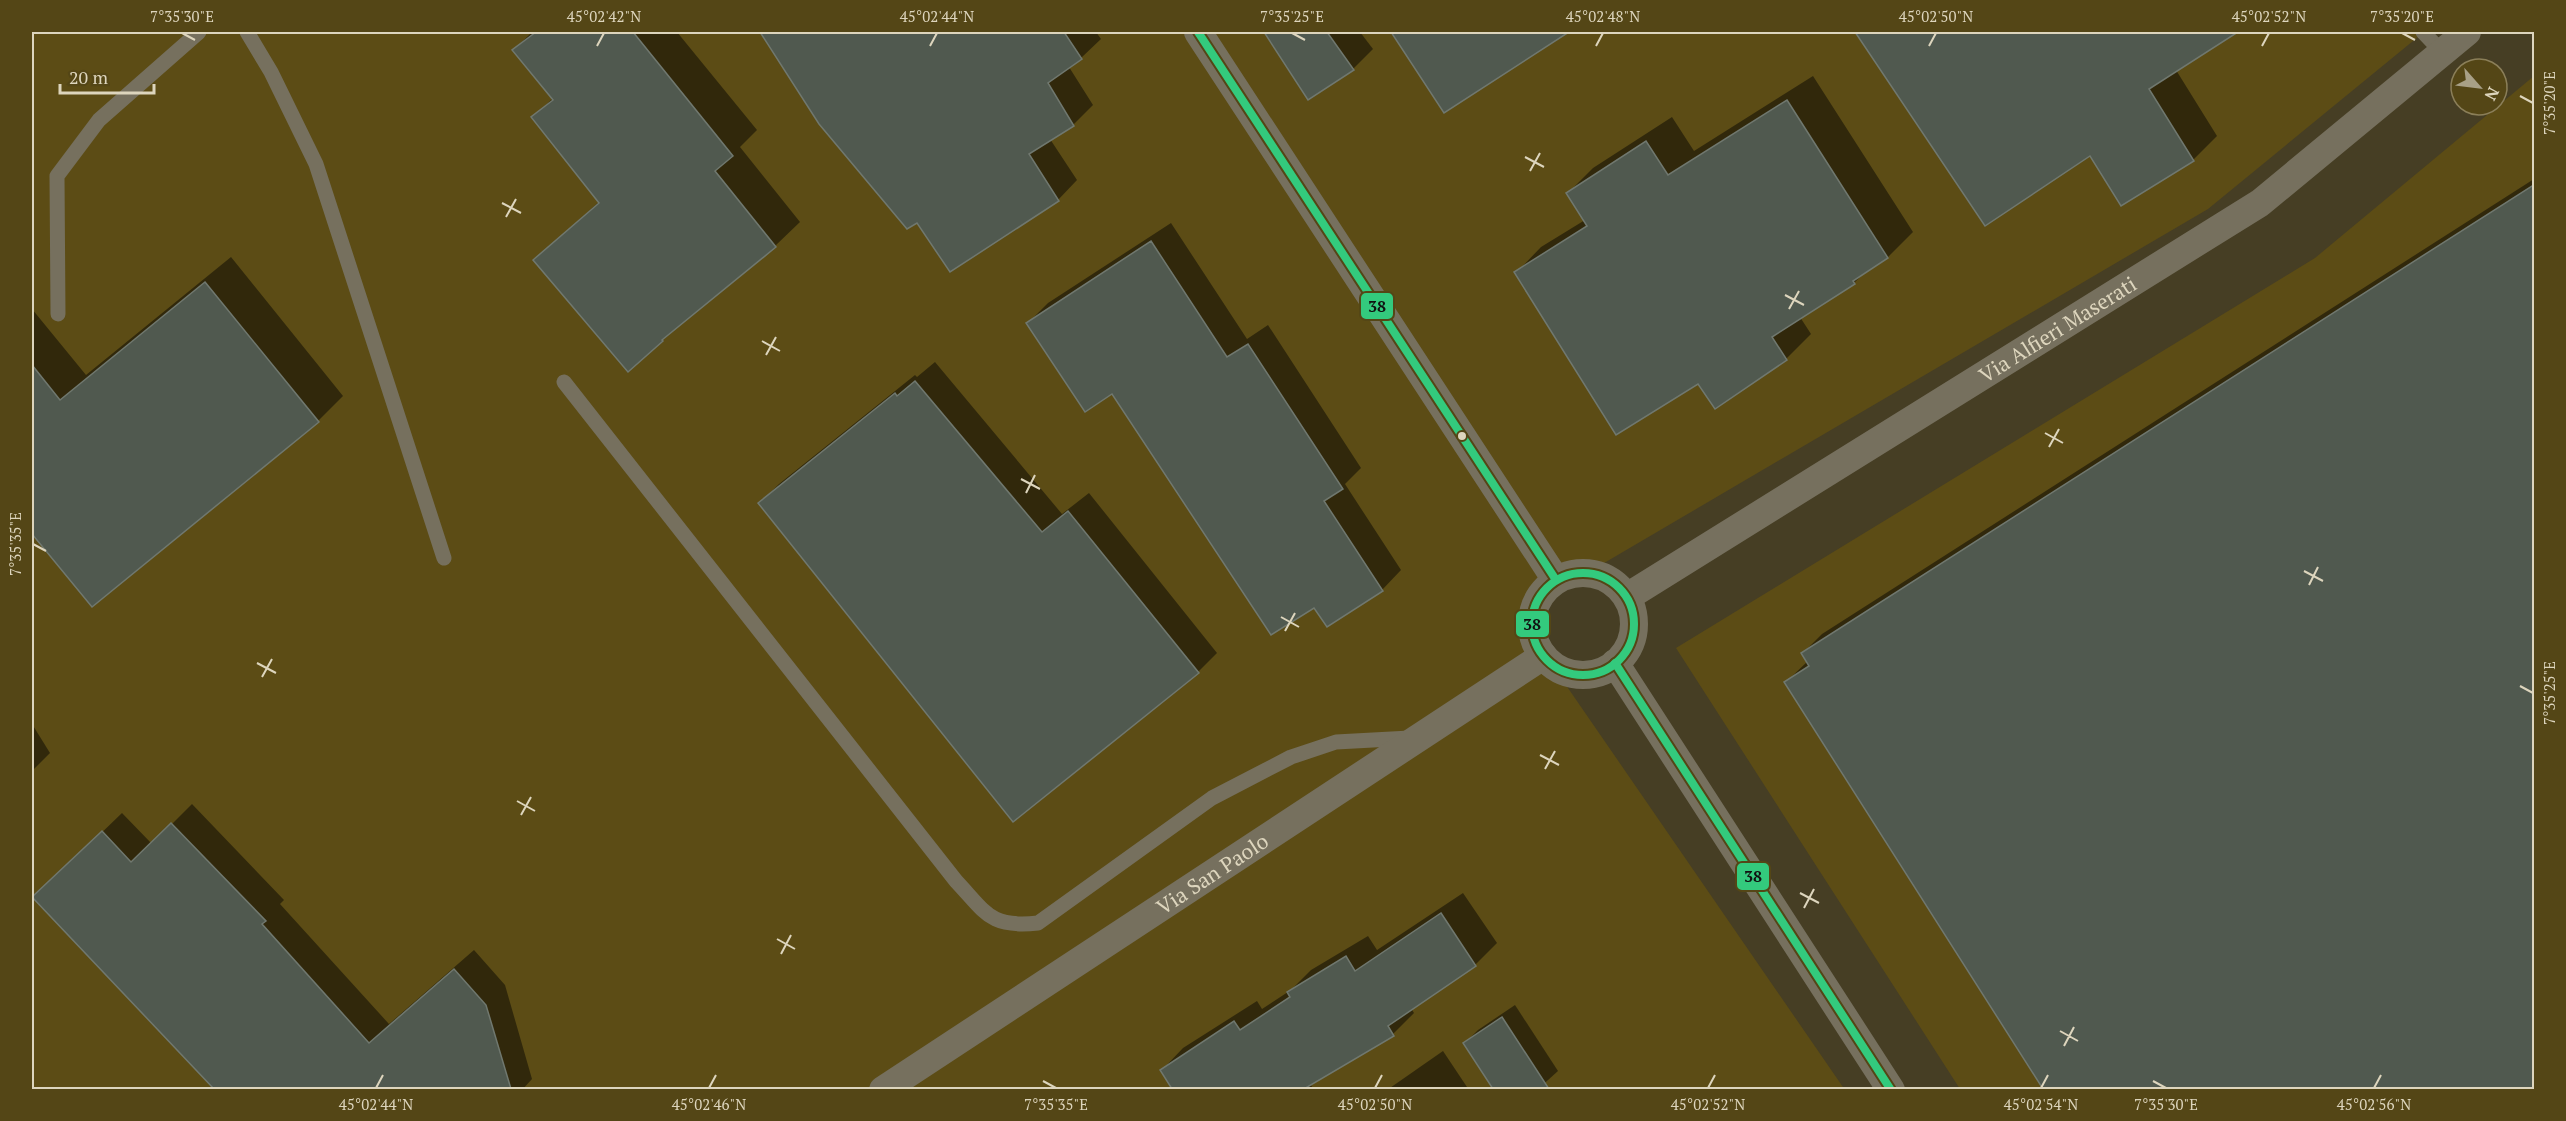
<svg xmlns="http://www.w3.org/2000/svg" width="2566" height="1121" font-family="'PT Serif',serif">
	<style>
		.built { fill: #5c4c15 }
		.shadow { fill: #0007 }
		.building { fill: #50594f; stroke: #70786f; stroke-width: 1.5 }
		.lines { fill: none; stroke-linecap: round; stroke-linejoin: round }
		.service { stroke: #76705e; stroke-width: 15 }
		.minor { stroke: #76705e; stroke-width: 28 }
		.bus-1-casing { stroke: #544616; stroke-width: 12 }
		.bus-1 { stroke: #33ca7d; stroke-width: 8 }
		.ticks { fill: none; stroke: #ddd5bd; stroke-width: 2 }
		.bus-dot { fill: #ddd5bd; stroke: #544616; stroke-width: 2 }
		.labels { text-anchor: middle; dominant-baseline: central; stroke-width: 4.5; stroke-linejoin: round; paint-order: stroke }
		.street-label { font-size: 21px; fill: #ddd5bd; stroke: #544616 }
		.line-badge { stroke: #544616; stroke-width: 2 }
		.pale-badge-label { font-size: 16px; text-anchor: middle; font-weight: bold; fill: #111 }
		.neatline { fill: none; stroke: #ddd5bd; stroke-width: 2 }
		.ticks-label { font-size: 15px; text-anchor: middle; fill: #ddd5bd }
	</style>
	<rect width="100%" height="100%" fill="#463e24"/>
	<g class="built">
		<path d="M32,32H2424L2208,209L1517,614L1845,1090L32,1089Z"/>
		<path d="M2534,76V1089H1960L1676,648L2315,258Z"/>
	</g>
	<g class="shadow">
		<path d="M532,32H677L757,130L740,147L800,222L775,246L675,327L628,370L535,260L600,201L533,118L553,98L514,50Z"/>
		<path d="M762,32H1096L1101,39L1081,58L1069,67L1093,105L1073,125L1050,139L1077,180L1058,200L918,221L821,124Z"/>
		<path d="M1266,32H1360L1373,49L1353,69L1309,98Z"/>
		<path d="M1392,32H1567L1444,111Z"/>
		<path d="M1862,32H2236L2176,70L2217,136L2193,160L2091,154L1859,34Z"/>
		<path d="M1813,76L1913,232L1888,257L1865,272L1854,283L1800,317L1811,334L1786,359L1698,382L1516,273L1541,247L1585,220L1568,193L1593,168L1672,117L1694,151Z"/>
		<path d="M2534,179V1090H2045L1786,682L1808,661L1803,653L1822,634Z"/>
		<path d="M1171,223L1247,339L1268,325L1361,468L1345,484L1401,570L1382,590L1314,605L1113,392L1028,323L1048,303Z"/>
		<path d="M231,257L343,396L318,421L92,605L32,531V309L86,375Z"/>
		<path d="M935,362L1062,514L1089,493L1217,653L1198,672L760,503L779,484L915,375L917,377Z"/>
		<path d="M32,724L50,753L32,771Z"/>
		<path d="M192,804L284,900L280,904L389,1024L474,950L505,985L532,1079L522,1090H216L35,897L122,813L152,844Z"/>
		<path d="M1463,893L1497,943L1475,965L1411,1008L1414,1013L1393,1034L1311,1085L1314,1090H1174L1162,1070L1183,1048L1257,1001L1262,1009L1291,990L1311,970L1368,936L1377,950Z"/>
		<path d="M1515,1005L1558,1071L1537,1090H1495L1465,1043L1478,1030Z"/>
		<path d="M1443,1051L1469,1090H1387Z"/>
	</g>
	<g class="building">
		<path d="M536,32H633L733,156L715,171L776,247L662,340L663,341L628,372L533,260L599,203L531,117L553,100L512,50Z"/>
		<path d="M760,32H1064L1082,59L1048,83L1074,126L1029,154L1059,201L950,272L917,223L907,229L819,124Z"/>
		<path d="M1264,32H1327L1354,70L1308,100Z"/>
		<path d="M1391,32H1569L1444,113Z"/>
		<path d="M1855,32H2238L2149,89L2194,161L2121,206L2090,156L1985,226Z"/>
		<path d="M1787,100L1888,258L1853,281L1855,284L1772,337L1787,360L1715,409L1698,384L1616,435L1514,272L1587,226L1566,193L1646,141L1668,175Z"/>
		<path d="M2535,184V1089H2043L1784,682L1809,666L1801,653Z"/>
		<path d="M1151,241L1227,357L1248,344L1343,489L1324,501L1383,591L1327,627L1314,608L1271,635L1112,394L1085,412L1026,323Z"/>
		<path d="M205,282L319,422L92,607L32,534V365L60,400Z"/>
		<path d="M915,381L1042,532L1068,511L1199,673L1013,822L758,503L895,393L897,396Z"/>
		<path d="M171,823L266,921L262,924L369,1043L454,969L486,1005L511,1089H214L32,897L102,831L131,862Z"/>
		<path d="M1441,913L1476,966L1388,1026L1394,1036L1304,1089H1172L1160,1070L1234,1021L1240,1030L1290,997L1287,992L1346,956L1355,971Z"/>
		<path d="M1502,1017L1549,1089H1493L1463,1043Z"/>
	</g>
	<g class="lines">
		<g class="service">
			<path d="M247,32L271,72L316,164L444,558"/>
			<path d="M2423,32L2442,52"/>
			<path d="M58,314L57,176L99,120L199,32"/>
			<path d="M564,382L956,881C987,914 990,928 1038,923L1212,798L1291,757L1336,742L1410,738"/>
		</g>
		<g class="minor">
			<path d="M1198,32L1556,580"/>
			<circle cx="1583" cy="624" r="51"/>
			<path id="s1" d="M1627,597L2260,203L2467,32"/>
			<path d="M1615,663L1891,1090"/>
			<path id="s2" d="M883,1090L1543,656"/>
		</g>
		<g class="bus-1-casing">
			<g id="bus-1">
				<path d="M1198,32L1556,580"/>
				<circle cx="1583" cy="624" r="51"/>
				<path d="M1615,663L1891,1090"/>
			</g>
		</g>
		<use href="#bus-1" class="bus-1"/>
	</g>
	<path class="ticks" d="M182,33L195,40M1292,33L1305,40M2402,33L2415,40M597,46L604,33M930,46L937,33M1596,46L1603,33M1929,46L1936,33M2262,46L2269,33M2520,96L2533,103M1525,157L1544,167M1530,171L1540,153M502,203L521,213M506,217L516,199M1785,295L1804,305M1789,309L1799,291M762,341L780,351M766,355L776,337M2045,433L2063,443M2049,447L2059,429M1021,479L1040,489M1026,493L1035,475M33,544L46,551M2304,571L2323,581M2309,585L2318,567M1281,617L1299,627M1285,631L1295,613M257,663L276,673M262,677L272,659M2520,686L2533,693M1540,755L1559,765M1545,769L1555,751M517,801L535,811M521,815L531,797M1800,893L1819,903M1804,908L1814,889M777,939L795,949M781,954L791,935M2060,1031L2078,1041M2064,1046L2074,1027M1043,1081L1056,1088M2153,1081L2166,1088M376,1088L383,1075M709,1088L716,1075M1375,1088L1382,1075M1708,1088L1715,1075M2041,1088L2048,1075M2374,1088L2381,1075"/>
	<circle class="bus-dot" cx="1462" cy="436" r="5"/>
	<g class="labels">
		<g class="street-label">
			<text stroke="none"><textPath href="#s1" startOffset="507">Via Alfieri Maserati</textPath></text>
			<text stroke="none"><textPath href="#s2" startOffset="394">Via San Paolo</textPath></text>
		</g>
	</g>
	<g class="line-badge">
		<rect x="1360" y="292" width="34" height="28" rx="6" fill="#33ca7d"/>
		<rect x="1515" y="610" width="35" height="28" rx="6" fill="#33ca7d"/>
		<rect x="1736" y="862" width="34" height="29" rx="6" fill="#33ca7d"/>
	</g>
	<g class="pale-badge-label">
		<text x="1377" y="312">38</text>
		<text x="1532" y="630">38</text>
		<text x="1753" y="882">38</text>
	</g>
	<rect width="2566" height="1121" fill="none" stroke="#544616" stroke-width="66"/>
	<g transform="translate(2479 87) rotate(118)"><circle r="28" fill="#544616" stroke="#8b7f59" stroke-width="1.5"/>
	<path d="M0-4.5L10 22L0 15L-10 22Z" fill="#a8a087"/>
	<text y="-9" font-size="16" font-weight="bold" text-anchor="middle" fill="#ddd5bd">N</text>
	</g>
	<path d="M60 84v9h94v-9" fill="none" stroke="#ddd5bd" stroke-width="3"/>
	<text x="69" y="84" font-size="18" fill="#ddd5bd" stroke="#544616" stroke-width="4.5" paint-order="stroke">20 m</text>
	<rect x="33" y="33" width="2500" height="1055" class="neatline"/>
	<g class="ticks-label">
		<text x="182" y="22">7°35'30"E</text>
		<text x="604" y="22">45°02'42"N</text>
		<text x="937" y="22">45°02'44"N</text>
		<text x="1292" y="22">7°35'25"E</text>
		<text x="1603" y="22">45°02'48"N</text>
		<text x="1936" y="22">45°02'50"N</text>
		<text x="2269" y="22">45°02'52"N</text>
		<text x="2402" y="22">7°35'20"E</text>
		<text transform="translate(2550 103) rotate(-90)" y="5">7°35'20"E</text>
		<text transform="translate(16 544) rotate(-90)" y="5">7°35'35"E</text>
		<text transform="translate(2550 693) rotate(-90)" y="5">7°35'25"E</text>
		<text x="376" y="1110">45°02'44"N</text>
		<text x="709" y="1110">45°02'46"N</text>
		<text x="1056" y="1110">7°35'35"E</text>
		<text x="1375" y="1110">45°02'50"N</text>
		<text x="1708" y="1110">45°02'52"N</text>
		<text x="2041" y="1110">45°02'54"N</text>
		<text x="2166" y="1110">7°35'30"E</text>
		<text x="2374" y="1110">45°02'56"N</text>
	</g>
</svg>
